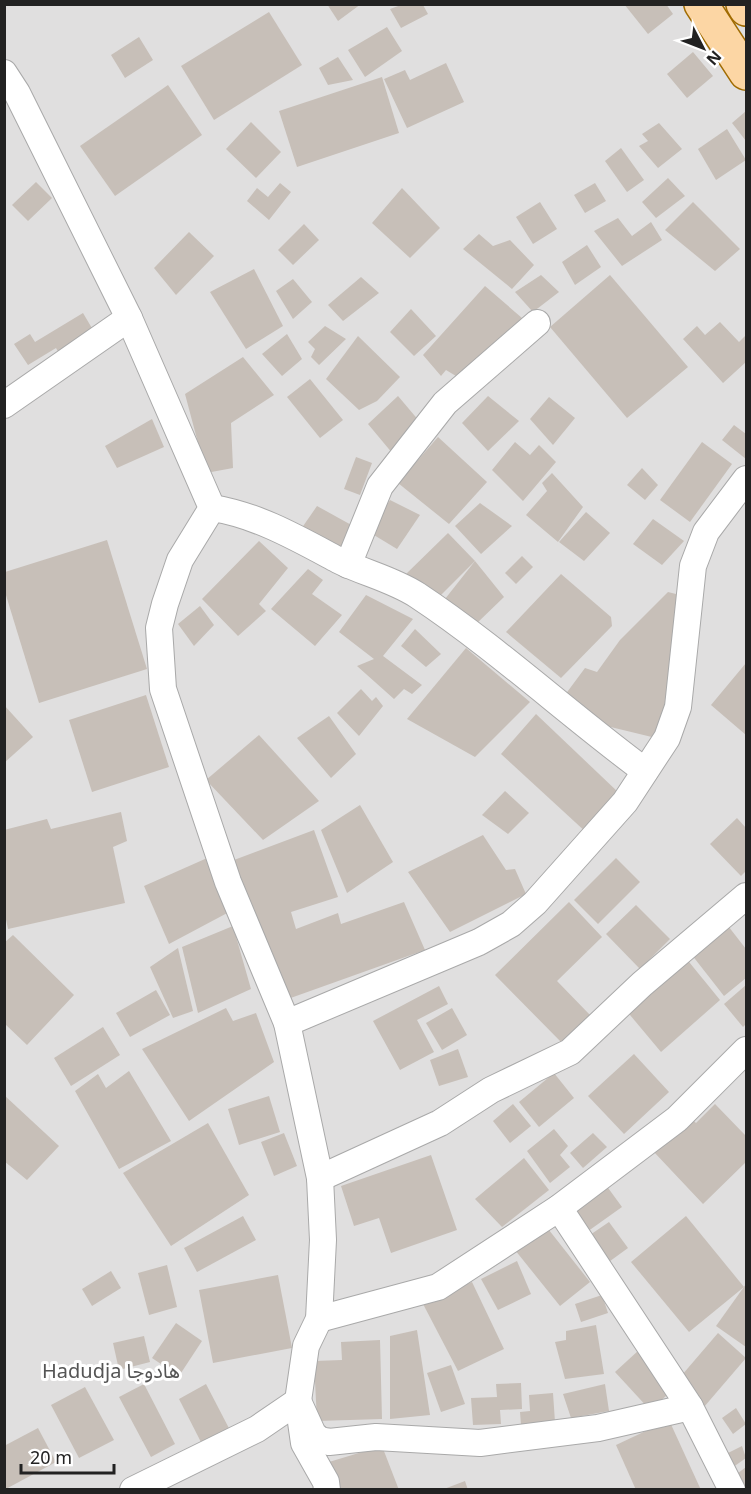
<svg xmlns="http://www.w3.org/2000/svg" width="751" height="1494" font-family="'Noto Sans','Noto Sans Arabic',sans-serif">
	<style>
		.residential { fill: #e0dfdf }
		.building { fill: #c7bfb8 }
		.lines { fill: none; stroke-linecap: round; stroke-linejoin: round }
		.minor-casing { stroke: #a9a9a9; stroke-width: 28 }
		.primary-casing { stroke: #a06b00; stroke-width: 36 }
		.minor { stroke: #fff; stroke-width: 26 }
		.primary { stroke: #fcd6a4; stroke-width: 33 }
		.labels { text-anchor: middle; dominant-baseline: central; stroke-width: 6; stroke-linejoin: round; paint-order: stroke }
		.neighbourhood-label { font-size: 20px; fill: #555; stroke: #fff }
	</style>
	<rect width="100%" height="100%" fill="#f2efe9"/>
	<rect class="residential" x="5" y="5" width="741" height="1484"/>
	<g class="building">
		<path d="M327,4H361L338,21Z"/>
		<path d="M624,4H666L673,14L648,34Z"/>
		<path d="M401,5H423L428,14L401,28L390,9Z"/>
		<path d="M269,12L302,65L214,120L181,66Z"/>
		<path d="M387,27L402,51L365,77L348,50Z"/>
		<path d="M139,37L153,60L125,78L111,55Z"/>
		<path d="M693,52L713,76L687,98L667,74Z"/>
		<path d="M338,57L353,80L328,85L319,68Z"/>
		<path d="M446,63L464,102L407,128L384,79L405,70L410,80Z"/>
		<path d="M382,77L399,133L297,167L279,111Z"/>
		<path d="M168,85L202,135L115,196L80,146Z"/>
		<path d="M746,111V141L732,123Z"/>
		<path d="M251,122L281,152L256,178L226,149Z"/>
		<path d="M659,123L682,149L658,168L639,146L648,141L642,134Z"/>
		<path d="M727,129L746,160L716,180L698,149Z"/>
		<path d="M621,148L644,180L627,192L605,161Z"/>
		<path d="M668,178L685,196L656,218L642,202Z"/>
		<path d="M36,182L52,198L28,221L12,205Z"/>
		<path d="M280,183L291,192L269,220L247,201L257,188L268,197Z"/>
		<path d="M595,183L606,201L585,213L574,195Z"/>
		<path d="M402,188L440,228L410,258L372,223Z"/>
		<path d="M540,202L557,229L533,244L516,217Z"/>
		<path d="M693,202L740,249L715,271L665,230Z"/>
		<path d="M618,218L632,236L651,222L662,240L622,266L594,231Z"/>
		<path d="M304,224L319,240L293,265L278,250Z"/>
		<path d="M189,232L214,256L176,295L154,268Z"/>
		<path d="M479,234L493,246L510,240L534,265L512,289L463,249Z"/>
		<path d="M587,245L601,267L575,285L562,262Z"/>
		<path d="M254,269L283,326L246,349L210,292Z"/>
		<path d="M541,275L559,292L533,312L515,292Z"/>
		<path d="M610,275L688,367L627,418L550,327Z"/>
		<path d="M361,277L379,293L343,321L328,305Z"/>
		<path d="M293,279L312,302L293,319L276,291Z"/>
		<path d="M485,286L522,318L461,379L446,370L441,376L423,355Z"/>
		<path d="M411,309L436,336L414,356L390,332Z"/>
		<path d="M83,313L96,335L61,357L56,348L28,365L14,344L30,334L35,342Z"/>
		<path d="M720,322L739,342L746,335V362L723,383L683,339L697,326L705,335Z"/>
		<path d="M325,326L346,339L319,365L311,357L315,349L308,342Z"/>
		<path d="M287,334L302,359L282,376L262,354Z"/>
		<path d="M358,336L400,377L377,401L359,410L326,379Z"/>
		<path d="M243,357L274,395L231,423L233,468L206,473L185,394Z"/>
		<path d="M310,379L343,420L320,438L287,397Z"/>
		<path d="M398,396L425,428L393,454L368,424Z"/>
		<path d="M488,396L519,421L488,451L462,423Z"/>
		<path d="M549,397L575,418L553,445L530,419Z"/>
		<path d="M152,419L164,447L117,468L105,446Z"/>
		<path d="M734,425L746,434V459L722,440Z"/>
		<path d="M438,437L487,482L449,524L398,483Z"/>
		<path d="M515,442L530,455L539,445L556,462L523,501L492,470Z"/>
		<path d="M702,442L732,464L690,522L660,500Z"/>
		<path d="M356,457L372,463L360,495L344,489Z"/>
		<path d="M642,468L658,485L645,500L627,485Z"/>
		<path d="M552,473L583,507L558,542L526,515L547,491L542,483Z"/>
		<path d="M390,500L420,515L397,549L369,532Z"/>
		<path d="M480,503L512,526L481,554L455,526Z"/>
		<path d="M317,506L355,527L346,547L335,554L297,535Z"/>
		<path d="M586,512L610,533L584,561L559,542Z"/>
		<path d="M653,519L684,541L662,565L633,544Z"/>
		<path d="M448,533L475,561L432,604L404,576Z"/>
		<path d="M107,540L147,669L39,703L5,592V572Z"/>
		<path d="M259,541L288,568L259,604L266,611L238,636L202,599Z"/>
		<path d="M522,556L533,567L516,584L505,573Z"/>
		<path d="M475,561L504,597L475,625L445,599Z"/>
		<path d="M308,569L323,580L312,594L342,615L315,646L271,609Z"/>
		<path d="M561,574L611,617L612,626L561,678L506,632Z"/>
		<path d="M668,592L684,596L660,739L586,721L562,699L585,668L597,672L620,640Z"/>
		<path d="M366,595L413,619L383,656L422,685L412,694L404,689L394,699L357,666L374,659L339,632Z"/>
		<path d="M200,606L214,625L194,646L178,624Z"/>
		<path d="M415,629L441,654L426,667L401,646Z"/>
		<path d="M466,648L530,702L475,757L407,719Z"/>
		<path d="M746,663V735L711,705Z"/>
		<path d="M361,689L372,701L376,697L383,706L359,736L337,713Z"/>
		<path d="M146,695L169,767L92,792L69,720Z"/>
		<path d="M4,705L33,737L4,763Z"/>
		<path d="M536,714L619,793L588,834L501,754Z"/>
		<path d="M329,716L356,754L331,778L297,738Z"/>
		<path d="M259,735L319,801L263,840L206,780Z"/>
		<path d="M505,791L529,813L508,834L482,815Z"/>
		<path d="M360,805L393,862L347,893L321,830Z"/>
		<path d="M121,812L127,841L113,847L125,903L8,929L4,910V830L47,819L51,829Z"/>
		<path d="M737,818L746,828V871L741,876L710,844Z"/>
		<path d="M314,830L338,897L291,912L296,929L338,913L341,924L404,902L425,950L285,1000L234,860Z"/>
		<path d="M483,835L506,870L515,869L526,894L450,932L408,872Z"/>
		<path d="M214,855L231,911L169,944L144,886Z"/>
		<path d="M616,858L640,882L598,924L574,900Z"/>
		<path d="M569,902L602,937L557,981L590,1015L561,1042L495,975Z"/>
		<path d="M636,905L670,939L640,969L606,934Z"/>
		<path d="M725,922L746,949V978L724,996L688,950Z"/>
		<path d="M233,926L251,989L198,1013L182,947Z"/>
		<path d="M13,935L74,995L27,1045L4,1023V943Z"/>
		<path d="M178,948L193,1011L173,1018L150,967Z"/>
		<path d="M685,957L720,1000L661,1052L625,1009Z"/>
		<path d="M746,985V1024L743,1027L724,1004Z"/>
		<path d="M439,986L448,1004L417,1020L434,1052L400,1070L373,1021Z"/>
		<path d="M156,990L170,1015L130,1037L116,1013Z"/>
		<path d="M226,1008L233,1021L256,1013L274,1062L189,1121L142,1049Z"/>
		<path d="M452,1008L467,1035L442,1050L426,1023Z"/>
		<path d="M103,1027L120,1055L71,1086L54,1058Z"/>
		<path d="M458,1049L468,1077L439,1086L430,1060Z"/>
		<path d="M634,1054L669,1092L624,1134L588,1096Z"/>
		<path d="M129,1071L171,1141L119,1169L75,1091L98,1074L106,1088Z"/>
		<path d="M554,1073L574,1098L539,1127L519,1102Z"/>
		<path d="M4,1095L59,1146L27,1180L4,1161Z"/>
		<path d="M269,1096L280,1132L239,1145L228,1109Z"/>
		<path d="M513,1104L531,1126L510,1143L493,1121Z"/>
		<path d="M715,1104L746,1136V1162L703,1204L654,1152L690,1117L696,1123Z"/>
		<path d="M208,1123L249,1195L171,1246L123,1173Z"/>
		<path d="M554,1129L568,1146L560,1155L570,1167L550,1183L527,1151Z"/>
		<path d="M284,1133L297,1166L274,1176L261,1142Z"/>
		<path d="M593,1133L607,1147L583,1168L570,1153Z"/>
		<path d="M431,1155L457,1230L391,1253L379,1218L354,1226L341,1186Z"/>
		<path d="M524,1158L549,1190L502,1227L475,1199Z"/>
		<path d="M603,1181L622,1207L584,1234L566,1208Z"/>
		<path d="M243,1216L256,1240L197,1272L184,1248Z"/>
		<path d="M686,1216L744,1287L689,1332L631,1262Z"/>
		<path d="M609,1222L628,1248L606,1264L587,1237Z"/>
		<path d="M545,1225L590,1282L560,1306L515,1250Z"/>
		<path d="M517,1261L531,1294L498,1310L481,1279Z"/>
		<path d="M167,1265L177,1307L149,1315L138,1273Z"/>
		<path d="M111,1271L121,1288L92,1306L82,1289Z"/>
		<path d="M278,1275L292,1348L213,1363L199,1290Z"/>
		<path d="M472,1282L504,1349L458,1371L422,1302Z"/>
		<path d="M746,1284V1347L716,1326Z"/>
		<path d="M602,1295L608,1313L581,1322L575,1304Z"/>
		<path d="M176,1323L202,1341L179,1376L152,1358Z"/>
		<path d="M596,1325L604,1374L565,1379L555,1342L566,1340V1331Z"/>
		<path d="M417,1330L430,1415L390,1419V1336Z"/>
		<path d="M718,1333L746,1358L704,1407L676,1382Z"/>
		<path d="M144,1336L150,1362L119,1370L113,1343Z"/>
		<path d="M380,1340L382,1419L317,1421L314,1361L342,1360L341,1342Z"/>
		<path d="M639,1350L674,1389L650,1410L615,1372Z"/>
		<path d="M451,1365L465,1404L441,1412L427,1373Z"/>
		<path d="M521,1383L522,1409L500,1410L501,1424L473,1425L471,1398L497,1397L496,1384Z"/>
		<path d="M144,1384L175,1444L151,1457L119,1397Z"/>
		<path d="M206,1384L233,1436L205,1450L179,1399Z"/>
		<path d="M605,1384L609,1411L571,1418L563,1394Z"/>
		<path d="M85,1387L114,1440L79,1458L51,1405Z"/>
		<path d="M553,1393L555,1422L521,1425L520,1412L530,1411L529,1395Z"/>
		<path d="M736,1408L746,1424L733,1434L722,1418Z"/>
		<path d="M669,1420L701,1490H636L616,1445Z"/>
		<path d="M38,1428L56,1462L4,1490V1446Z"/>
		<path d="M382,1446L399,1490H338L329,1462Z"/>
		<path d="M742,1446L746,1458L729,1470L722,1456Z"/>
		<path d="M746,1467V1490H736L729,1480Z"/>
		<path d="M465,1481L468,1490H444V1489Z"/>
	</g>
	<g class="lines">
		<g class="minor-casing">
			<g id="minor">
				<path d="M4,73L17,93L129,318L212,508L180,560L165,604L159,628L163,689L228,882L287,1023L320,1178L323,1240L319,1319L306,1346L298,1401L304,1443L326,1482L327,1490"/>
				<path d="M4,405L129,318"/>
				<path d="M212,508C257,515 297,538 338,560C364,573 392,579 417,595C497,648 568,714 645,771"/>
				<path d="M348,565L380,486L445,403L537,323"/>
				<path d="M287,1023L479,942L511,924L535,903L625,802L667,738L678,707L693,566L706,532L746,479"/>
				<path d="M320,1178L440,1123L491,1090L570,1052L642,984L746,896"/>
				<path d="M559,1208L690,1407L732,1490"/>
				<path d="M319,1319L438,1287L559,1208L677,1119L746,1050"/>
				<path d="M133,1490L257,1429L298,1401L313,1434L320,1440L329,1442L376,1437L480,1443L598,1428L690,1407"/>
			</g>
		</g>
		<g class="primary-casing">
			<g id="primary">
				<path d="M701,4L746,73"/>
				<path d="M743,4L746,9"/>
			</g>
		</g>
		<use href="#minor" class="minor"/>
		<use href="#primary" class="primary"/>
	</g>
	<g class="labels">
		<g class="neighbourhood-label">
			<text x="111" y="1370">Hadudja هادوجا</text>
		</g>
	</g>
	<rect width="751" height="1494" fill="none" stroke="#222222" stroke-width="12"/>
	<g transform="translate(703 48) rotate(132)" stroke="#ffffff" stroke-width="4.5" paint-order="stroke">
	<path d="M0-4.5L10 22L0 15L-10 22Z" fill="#222222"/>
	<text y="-9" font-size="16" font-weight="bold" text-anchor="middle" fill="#222222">N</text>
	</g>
	<path d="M21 1464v9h93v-9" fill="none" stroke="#222222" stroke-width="3"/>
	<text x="30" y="1464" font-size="18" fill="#222222" stroke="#ffffff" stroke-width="4.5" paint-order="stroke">20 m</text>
</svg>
